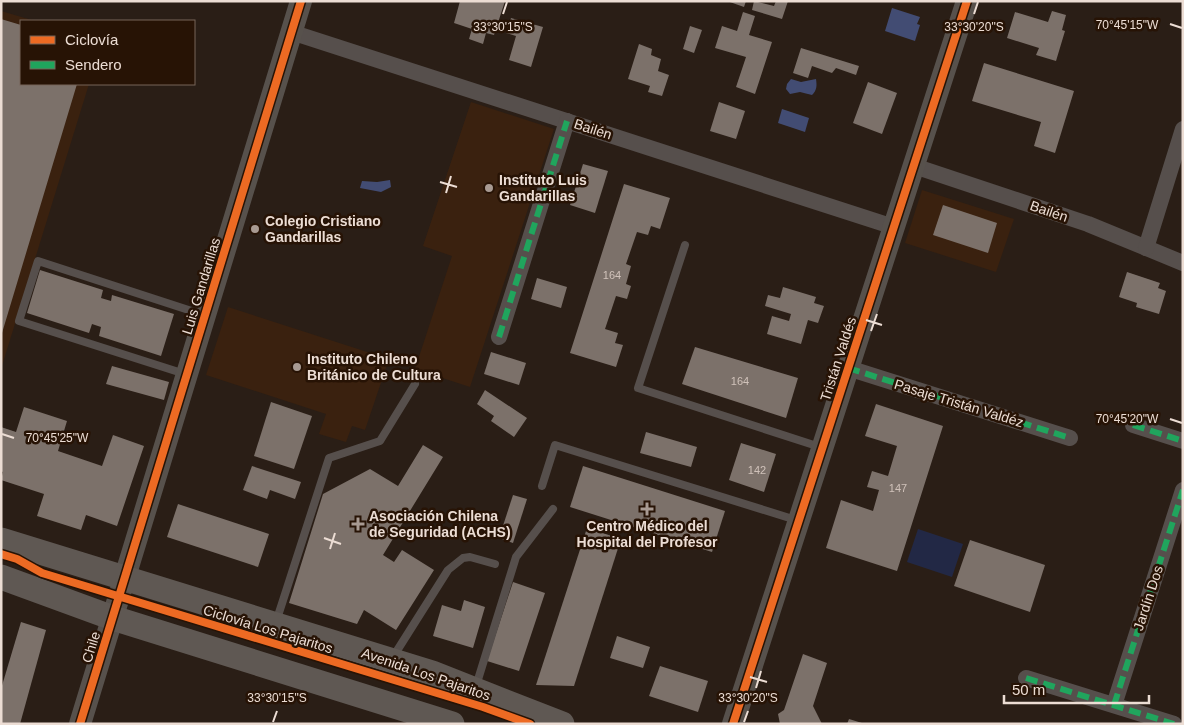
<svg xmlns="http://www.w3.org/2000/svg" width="1184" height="725" font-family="Arial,sans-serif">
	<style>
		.built { fill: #3a210f }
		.green { fill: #222845 }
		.water { fill: #424c73 }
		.building { fill: #7c716a }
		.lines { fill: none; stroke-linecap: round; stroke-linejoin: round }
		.lane { stroke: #564f4c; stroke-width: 8 }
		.street { stroke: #564f4c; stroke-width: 16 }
		.secondary { stroke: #57514c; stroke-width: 22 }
		.primary { stroke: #5f5853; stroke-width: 25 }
		.quiet { stroke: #20a55d; stroke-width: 6; stroke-dasharray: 12 6; stroke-linecap: butt }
		.cycleway-casing { stroke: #271305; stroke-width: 11 }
		.cycleway { stroke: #ed6a23; stroke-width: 8 }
		.ticks { fill: none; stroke: #ecddd4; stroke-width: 2 }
		.poi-dot { fill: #a89a92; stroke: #271305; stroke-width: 2 }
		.labels { text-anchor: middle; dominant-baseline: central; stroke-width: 5; stroke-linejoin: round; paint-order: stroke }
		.number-label { font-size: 11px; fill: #d0c2ba }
		.street-label { font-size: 14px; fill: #ecddd4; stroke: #271305 }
		.poi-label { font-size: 14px; font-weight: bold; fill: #ecddd4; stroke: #271305; text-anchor: start }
		.ticks-label { font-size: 12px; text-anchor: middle; fill: #ecddd4; stroke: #271305; stroke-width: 5; stroke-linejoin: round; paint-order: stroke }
	</style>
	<rect width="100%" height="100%" fill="#2a1e16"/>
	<g class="built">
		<path d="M1,11L35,21H21V84H89L1,369Z"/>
		<path d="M471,102L554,129L470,387L415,369L452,256L423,246Z"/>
		<path d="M922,190L1014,219L996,272L905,243Z"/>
		<path d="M228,307L389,359L365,430L352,426L346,442L319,434L326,414L206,375Z"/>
	</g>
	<path class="green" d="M918,529L963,544L952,577L907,562Z"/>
	<g class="water">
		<path d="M892,8L920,17L917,24L920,25L915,41L885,31Z"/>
		<path d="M791,79L801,82L816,79C817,86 817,90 812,95L800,92L790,94L786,89L787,84Z"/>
		<path d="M782,109L809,118L805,132L778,123Z"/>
		<path d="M390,180L391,187L381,192L360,188L362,181L377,182Z"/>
	</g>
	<g class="building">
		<path d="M460,1H505L494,35L486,33L483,44L469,39L472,29L454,23Z"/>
		<path d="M727,1H746L744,7Z"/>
		<path d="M754,1L774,6L776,1H788L782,19L752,10Z"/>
		<path d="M1052,11L1066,15L1062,30L1065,31L1056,61L1036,55L1039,48L1007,38L1015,12L1048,22Z"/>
		<path d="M743,12L755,16L749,35L772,42L755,94L736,87L746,57L715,48L722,26L737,31Z"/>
		<path d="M511,18L543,27L531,67L509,60L516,36L506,33Z"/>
		<path d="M1,19L21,25V84H77L2,333Z"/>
		<path d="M690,26L702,30L694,53L683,49Z"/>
		<path d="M639,44L652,49L651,55L661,59L658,71L669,75L662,96L648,92L650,86L628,79Z"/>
		<path d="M801,48L859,66L856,75L836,68L832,73L812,66L808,78L793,73Z"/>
		<path d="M984,63L1074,91L1055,153L1034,146L1041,122L972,101Z"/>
		<path d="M868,82L897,93L882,134L853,123Z"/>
		<path d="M719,102L745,111L736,139L710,131Z"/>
		<path d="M583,164L608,171L595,213L570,205Z"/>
		<path d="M624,184L670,198L660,229L651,226L648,235L637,232L626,264L631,266L626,284L631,286L627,299L616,296L605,329L618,333L615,343L623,345L616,367L570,353Z"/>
		<path d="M943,205L997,223L988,253L933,235Z"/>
		<path d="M40,270L103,290L101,298L111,301L112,295L174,314L161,356L99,336L101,327L92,324L89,333L27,313Z"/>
		<path d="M1127,272L1160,283L1158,288L1166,291L1159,314L1136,307L1137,303L1119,297Z"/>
		<path d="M537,278L567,287L561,308L531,299Z"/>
		<path d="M783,287L816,297L814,303L824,306L818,323L808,320L801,344L767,334L772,316L789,321L791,314L765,306L768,295L780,298Z"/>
		<path d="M695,347L798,378L786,418L682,384Z"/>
		<path d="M491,352L526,363L519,385L484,374Z"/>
		<path d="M112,366L169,382L164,400L106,384Z"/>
		<path d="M485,390L527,418L514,437L491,421L494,416L477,404Z"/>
		<path d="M271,402L312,416L294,469L254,456Z"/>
		<path d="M876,404L943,426L897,571L826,548L841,500L873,511L879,490L867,487L872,471L888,476L897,446L865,436Z"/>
		<path d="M24,407L67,421L58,451L102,466L113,435L144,446L117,526L86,515L81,530L37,516L44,494L1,480L3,472L1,471V427L16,432Z"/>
		<path d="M646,432L697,447L691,467L640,453Z"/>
		<path d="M741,443L776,454L764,492L729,480Z"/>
		<path d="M423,445L443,457L383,555L394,562L402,550L434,570L396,630L364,610L357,624L289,603L323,494L370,469L398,486Z"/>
		<path d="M252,466L301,482L295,499L270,490L267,499L243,490Z"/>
		<path d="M583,466L725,511L712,552L570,507Z"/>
		<path d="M513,495L527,499L513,543L499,538Z"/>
		<path d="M178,504L269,534L258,567L167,537Z"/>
		<path d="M587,528L621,539L574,686L536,685Z"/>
		<path d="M970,540L1045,565L1030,612L954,586Z"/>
		<path d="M513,582L545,593L519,671L487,661Z"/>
		<path d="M464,600L485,607L473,648L433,636L442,605L461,611Z"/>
		<path d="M21,622L46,630L20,724H1V689Z"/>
		<path d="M617,636L650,647L643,668L610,658Z"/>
		<path d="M803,654L827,663L813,706L822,724H780L778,714L784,710Z"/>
		<path d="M660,666L708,681L698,712L649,696Z"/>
		<path d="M849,719L862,723V724H847Z"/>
	</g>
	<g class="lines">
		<g class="lane">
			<path d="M685,245L638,388L820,447"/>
			<path d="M185,374L19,321L38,261L204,315"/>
			<path d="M542,486L555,445L796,520"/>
			<path d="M276,622L329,458L380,441L415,384"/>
			<path d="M393,657L448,570L463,558L470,557L495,564"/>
			<path d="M476,686L516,557L553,509"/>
		</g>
		<g class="street">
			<path d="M291,32L894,227"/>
			<path d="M914,166L1088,224L1183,263"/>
			<path d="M1146,248L1183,129"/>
			<path d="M499,337L567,121"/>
			<path d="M848,368L1070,438"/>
			<path d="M1133,425L1183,441"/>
			<path d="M1026,678L1174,724"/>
			<path d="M1114,705L1183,490"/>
		</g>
		<g class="secondary">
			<path d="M80,724L301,1"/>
			<path d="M733,724L967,1"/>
		</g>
		<g class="primary">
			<path d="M1,540L432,673L562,724"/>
			<path d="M1,577L113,618L452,724"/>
		</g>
		<g class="quiet">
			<path d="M499,337L567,121"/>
			<path d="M848,368L1070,438"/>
			<path d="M1133,425L1183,441"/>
			<path d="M1026,678L1174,724"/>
			<path d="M1114,705L1183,490"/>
		</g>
		<g class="cycleway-casing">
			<g id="cycleway">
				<path d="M1,554L17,559L42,573L483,707L530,724"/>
				<path d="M80,724L301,1"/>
				<path d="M733,724L967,1"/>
			</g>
		</g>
		<use href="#cycleway" class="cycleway"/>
	</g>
	<path class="ticks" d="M503,14L507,2M974,14L978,2M1170,24L1182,28M440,182L457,187M446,193L451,176M866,320L882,325M871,331L877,314M1170,419L1182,423M2,434L14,438M324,538L341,544M330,549L335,533M750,677L767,682M756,688L761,671M273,722L277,711M744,722L748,711"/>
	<g class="poi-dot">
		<circle cx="489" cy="188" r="5"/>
		<circle cx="255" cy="229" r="5"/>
		<circle cx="297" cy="367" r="5"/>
		<path d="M644.5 501.5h5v5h5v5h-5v5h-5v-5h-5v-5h5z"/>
		<path d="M355.5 516.5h5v5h5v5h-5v5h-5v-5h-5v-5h5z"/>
	</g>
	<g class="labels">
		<g class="number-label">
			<text x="612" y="275">164</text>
			<text x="740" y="381">164</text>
			<text x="757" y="470">142</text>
			<text x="898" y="488">147</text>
		</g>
		<g class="street-label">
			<text transform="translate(593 129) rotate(18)">Bailén</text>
			<text transform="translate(1049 211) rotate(19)">Bailén</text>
			<text transform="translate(201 286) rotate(-73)">Luis Gandarillas</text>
			<text transform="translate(838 359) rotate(-72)">Tristán Valdés</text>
			<text transform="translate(959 403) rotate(17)">Pasaje Tristán Valdéz</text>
			<text transform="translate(1148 598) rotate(-72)">Jardín Dos</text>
			<text transform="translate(268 629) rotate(17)">Ciclovía Los Pajaritos</text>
			<text transform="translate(91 647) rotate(-73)">Chile</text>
			<text transform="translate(426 674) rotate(19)">Avenida Los Pajaritos</text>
		</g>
		<g class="poi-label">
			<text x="499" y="180">Instituto Luis<tspan x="499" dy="16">Gandarillas</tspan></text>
			<text x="265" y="221">Colegio Cristiano<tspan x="265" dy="16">Gandarillas</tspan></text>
			<text x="307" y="359">Instituto Chileno<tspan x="307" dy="16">Británico de Cultura</tspan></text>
			<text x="369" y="516">Asociación Chilena<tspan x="369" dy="16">de Seguridad (ACHS)</tspan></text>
			<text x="647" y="526" text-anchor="middle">Centro Médico del<tspan x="647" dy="16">Hospital del Profesor</tspan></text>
		</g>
	</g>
	<g class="ticks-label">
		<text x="1127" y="29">70°45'15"W</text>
		<text x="503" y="31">33°30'15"S</text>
		<text x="974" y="31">33°30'20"S</text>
		<text x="1127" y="423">70°45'20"W</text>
		<text x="57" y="442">70°45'25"W</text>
		<text x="277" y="702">33°30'15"S</text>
		<text x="748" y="702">33°30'20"S</text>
	</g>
	<rect width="1184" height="725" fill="none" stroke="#ecddd4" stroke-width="5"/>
	<rect x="20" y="20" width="175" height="65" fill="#271305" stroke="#766458"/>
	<rect x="30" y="36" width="25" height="8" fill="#ed6a23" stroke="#766458"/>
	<text x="65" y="45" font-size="15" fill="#ecddd4">Ciclovía</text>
	<rect x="30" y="61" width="25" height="8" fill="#20a55d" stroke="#766458"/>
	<text x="65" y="70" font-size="15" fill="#ecddd4">Sendero</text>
	<path d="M1004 695v8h145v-8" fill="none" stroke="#ecddd4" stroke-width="2.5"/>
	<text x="1012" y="695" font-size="15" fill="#ecddd4" stroke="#271305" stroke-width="4" paint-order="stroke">50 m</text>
</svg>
